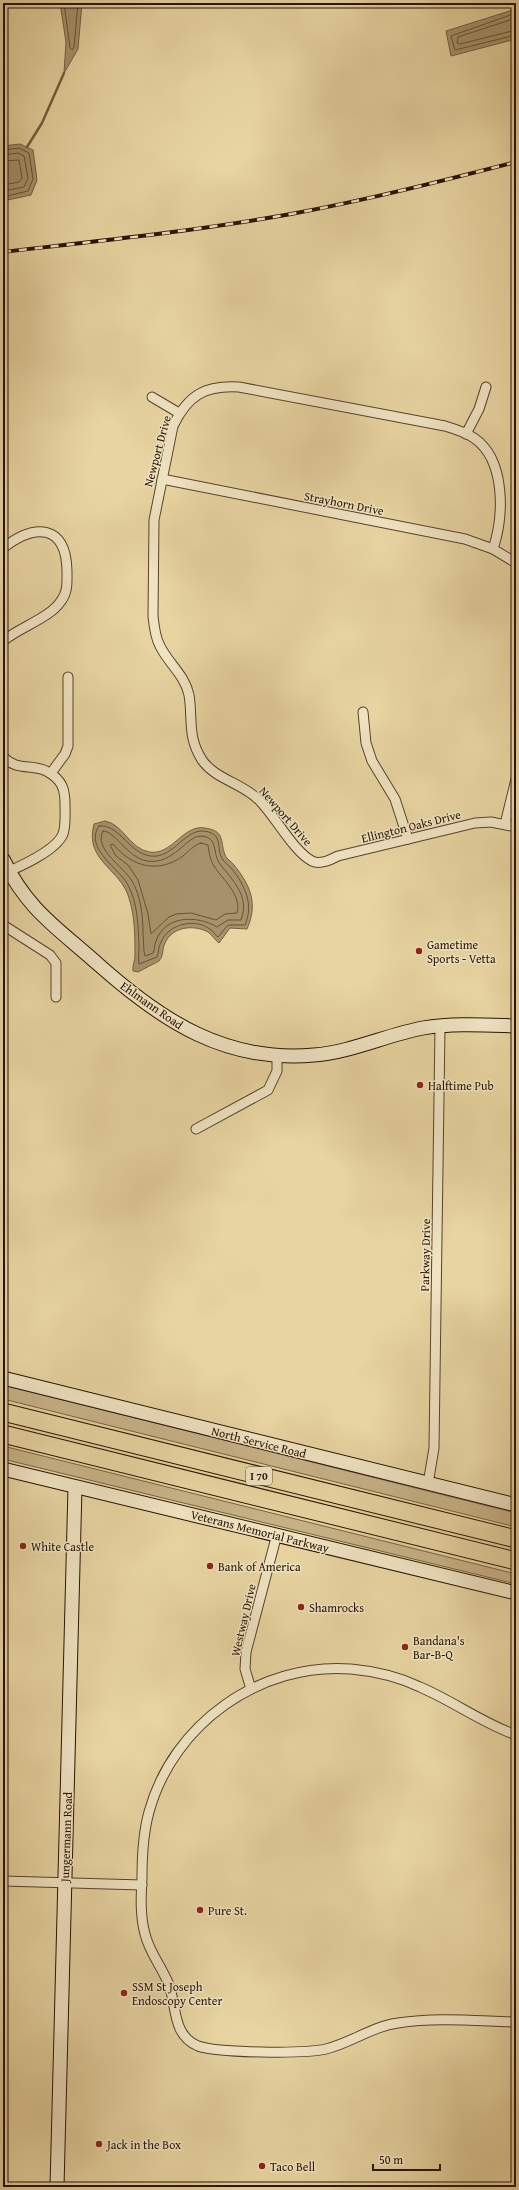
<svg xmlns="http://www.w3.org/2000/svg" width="519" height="2190" font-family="'Gentium Book Plus',serif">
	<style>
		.green { fill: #c7b386; stroke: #786243 }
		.water { fill: #a6926a; stroke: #745f40 }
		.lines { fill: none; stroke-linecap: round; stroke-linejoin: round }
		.shore { stroke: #675235; stroke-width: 1 }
		.stream { stroke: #745f40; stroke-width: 2.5 }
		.street-casing { stroke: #584228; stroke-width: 11 }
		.secondary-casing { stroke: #281200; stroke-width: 15 }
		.highway-casing { stroke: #281200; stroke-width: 19 }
		.street { stroke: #efe3c2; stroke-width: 9 }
		.secondary { stroke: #efe3c2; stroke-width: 13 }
		.highway { stroke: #e7d4a1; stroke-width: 17 }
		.rail-casing { stroke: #281200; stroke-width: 4 }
		.rail { stroke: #efe3c2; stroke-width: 2.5; stroke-dasharray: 8; stroke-linecap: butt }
		.poi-dot { fill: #8f2418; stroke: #efe3c2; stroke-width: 1.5 }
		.labels { text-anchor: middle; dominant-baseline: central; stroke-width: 3; stroke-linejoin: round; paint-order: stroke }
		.shield { fill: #efe3c2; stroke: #64513a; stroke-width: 1 }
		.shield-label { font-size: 11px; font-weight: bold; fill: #281200 }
		.street-label { font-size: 12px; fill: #281200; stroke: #efe3c2 }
		.poi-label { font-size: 12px; fill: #281200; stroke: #efe3c2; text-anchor: start }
	</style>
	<rect width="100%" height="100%" fill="#e7d4a1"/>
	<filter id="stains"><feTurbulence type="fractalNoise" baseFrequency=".005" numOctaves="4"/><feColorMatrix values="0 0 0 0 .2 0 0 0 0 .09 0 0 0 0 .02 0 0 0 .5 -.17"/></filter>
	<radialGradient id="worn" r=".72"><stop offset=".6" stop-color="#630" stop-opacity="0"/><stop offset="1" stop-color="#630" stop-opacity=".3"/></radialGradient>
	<g class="green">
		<path d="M3,1385L516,1513V1527L3,1399Z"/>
		<path d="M3,1446L516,1574V1584L3,1459Z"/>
	</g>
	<g class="water">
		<path d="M60,3H82L78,49L64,73L66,42Z"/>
		<path d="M516,9V39L451,56L446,31Z"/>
		<path d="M20,144L33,150L37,180L31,195L3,201V146Z"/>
		<path d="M105,821C123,824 129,848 149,852C172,856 183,824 205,828C227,831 219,843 226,857C228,860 232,862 234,865C251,886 258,904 247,929L230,928L219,943C215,940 212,935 208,932C193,924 172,927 165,943C162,949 164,955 159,961L138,972L133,971C132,966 135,961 135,956C135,936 135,917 129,898C121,869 84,861 94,824Z"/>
	</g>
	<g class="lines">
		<g class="shore">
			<path d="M64,3L70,48L72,50L74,47L78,3"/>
			<path d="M516,13L451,36L455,50L516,35"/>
			<path d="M516,18L458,37L457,43L460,44L516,30"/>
			<path d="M3,150L19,148L29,153L33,179L28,191L3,197"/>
			<path d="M3,155L18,153L24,156L28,178L24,187L3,191"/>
			<path d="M3,161L19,160L22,178L19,182L3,185"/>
			<path d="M99,826C118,824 127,849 146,855C171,863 183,830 203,831C225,833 215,849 223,860C226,864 230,866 232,869C245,886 254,904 245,925H228L218,937C215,935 214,932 211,930C196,917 168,924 161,942C158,947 159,952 157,957L139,964C138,959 139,952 139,946C138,925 138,904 128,885C121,870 83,848 99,826Z"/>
			<path d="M103,831C114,830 128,858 147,861C174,865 186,836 201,836C219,837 212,854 220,864C233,881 250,896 241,920H228L217,927C197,915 165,915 156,941C154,945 155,949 153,953L145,956C143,950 144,941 143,934C143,917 141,896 132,881C124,867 93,849 103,831Z"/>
			<path d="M201,843L208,845C209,852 210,860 214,866C223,880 242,895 237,913L225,914L216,920L191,913L176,914L169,917L151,934L148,914L138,880L128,865L116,856L110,845L113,844C132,867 158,874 183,856C189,851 194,845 201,843Z"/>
		</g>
		<path class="stream" d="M27,147L42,123L64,73"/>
		<g class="street-casing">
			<g id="street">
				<path d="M152,397L179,413"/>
				<path d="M466,434L479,409L486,387"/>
				<path d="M162,479L465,539L493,549L516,563"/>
				<path d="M3,548C35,523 66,524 67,571C67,582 68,592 61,601C50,618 20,627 3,641"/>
				<path d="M493,549C504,516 506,460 474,438C465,432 455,429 445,426L239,387C205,385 188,395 173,426L154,520L153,616C154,626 155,637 160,646C168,663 185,675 189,695C193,720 187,736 202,760C216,780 243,783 260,801C275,816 294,852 312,861C320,865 330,860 338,856L475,823L491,822L516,827"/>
				<path d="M363,712L366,743L372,761L395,799L408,839"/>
				<path d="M3,757C18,772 33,763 48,772C62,780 65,789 65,804C65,813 66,826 63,834C56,851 19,867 3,874"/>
				<path d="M51,773L65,754L68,746V677"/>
				<path d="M505,824L516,779"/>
				<path d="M3,925L50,955L56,963V997"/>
				<path d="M196,1129L268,1090L277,1071V1056"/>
				<path d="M428,1484L434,1448L440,1027"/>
				<path d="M251,1689L245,1669L246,1652L277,1534"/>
				<path d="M516,1735C482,1723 453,1701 420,1687C399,1677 373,1671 351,1669C260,1662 173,1724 149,1812C143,1833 142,1855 142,1878C141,1896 140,1916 145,1934C149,1952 162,1967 169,1985C177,2007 172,2035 198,2046C217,2053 305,2054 326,2049C351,2043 373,2026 398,2023C437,2017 477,2021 516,2022"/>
				<path d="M3,1881L142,1885"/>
			</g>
		</g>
		<g class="secondary-casing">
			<g id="secondary">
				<path d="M3,859C27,910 59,929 99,965C162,1021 226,1063 314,1055C352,1052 386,1035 423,1028C453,1023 485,1025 516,1026"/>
				<path d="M3,1378L516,1505"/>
				<path d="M3,1469L516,1593"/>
				<path d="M57,2187L75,1487"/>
			</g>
		</g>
		<g class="highway-casing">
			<g id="highway">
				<path d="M3,1412L516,1539"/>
				<path d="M3,1434L516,1561"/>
			</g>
		</g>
		<use href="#street" class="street"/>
		<use href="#secondary" class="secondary"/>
		<use href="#highway" class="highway"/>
		<g class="rail-casing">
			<path id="rail" d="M3,252C99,241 196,231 291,214C367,200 442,181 516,162"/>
		</g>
		<use href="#rail" class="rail"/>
	</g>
	<g class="poi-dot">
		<circle cx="419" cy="951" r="4"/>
		<circle cx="420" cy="1085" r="4"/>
		<circle cx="23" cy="1546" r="4"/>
		<circle cx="210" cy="1566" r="4"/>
		<circle cx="301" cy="1607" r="4"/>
		<circle cx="405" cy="1647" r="4"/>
		<circle cx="200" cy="1910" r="4"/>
		<circle cx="124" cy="1993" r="4"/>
		<circle cx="99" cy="2144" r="4"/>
		<circle cx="262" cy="2166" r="4"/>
	</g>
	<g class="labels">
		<rect class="shield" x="246" y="1467" width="26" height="18" rx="3"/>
		<g class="shield-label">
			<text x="259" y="1476">I 70</text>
		</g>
		<g class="street-label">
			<text transform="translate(157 451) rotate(-75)">Newport Drive</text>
			<text transform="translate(344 503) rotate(11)">Strayhorn Drive</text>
			<text transform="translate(286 816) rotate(49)">Newport Drive</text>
			<text transform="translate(411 826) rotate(-14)">Ellington Oaks Drive</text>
			<text transform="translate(152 1005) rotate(35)">Ehlmann Road</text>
			<text transform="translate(425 1255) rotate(-89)">Parkway Drive</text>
			<text transform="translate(259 1442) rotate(14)">North Service Road</text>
			<text transform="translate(260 1531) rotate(14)">Veterans Memorial Parkway</text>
			<text transform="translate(243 1620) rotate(-77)">Westway Drive</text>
			<text transform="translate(66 1837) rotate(-88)">Jungermann Road</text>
		</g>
		<g class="poi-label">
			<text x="427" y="944">Gametime<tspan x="427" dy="14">Sports - Vetta</tspan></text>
			<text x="428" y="1085">Halftime Pub</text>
			<text x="31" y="1546">White Castle</text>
			<text x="218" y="1566">Bank of America</text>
			<text x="309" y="1607">Shamrocks</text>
			<text x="413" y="1640">Bandana's<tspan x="413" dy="14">Bar-B-Q</tspan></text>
			<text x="208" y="1910">Pure St.</text>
			<text x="132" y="1986">SSM St Joseph<tspan x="132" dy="14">Endoscopy Center</tspan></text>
			<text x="107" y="2144">Jack in the Box</text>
			<text x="270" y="2166">Taco Bell</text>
		</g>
	</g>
	<rect width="519" height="2190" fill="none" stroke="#e7d4a1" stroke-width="16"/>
	<rect x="4" y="4" width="511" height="2182" fill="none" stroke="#281200" stroke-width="2"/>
	<rect x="8" y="8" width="503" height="2174" fill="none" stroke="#281200"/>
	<path d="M373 2164v6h67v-6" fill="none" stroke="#281200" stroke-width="2"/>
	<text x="379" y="2164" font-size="12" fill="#281200" stroke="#efe3c2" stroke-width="3" paint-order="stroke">50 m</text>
	<rect width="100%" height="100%" filter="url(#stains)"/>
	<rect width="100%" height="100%" fill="url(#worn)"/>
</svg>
